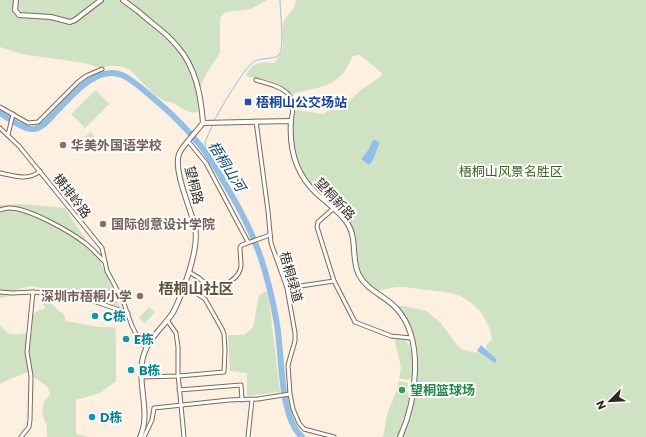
<svg xmlns="http://www.w3.org/2000/svg" width="646" height="437" font-family="Poppins,'Noto Sans SC',sans-serif">
	<style>
		.green { fill: #d0e2c4; fill-rule: evenodd }
		.water { fill: #93bfe6 }
		.lines { fill: none; stroke-linecap: round; stroke-linejoin: round }
		.stream { stroke: #93bfe6; stroke-width: 1 }
		.river { stroke: #93bfe6; stroke-width: 6 }
		.street-casing { stroke: #7d6955; stroke-width: 5 }
		.secondary-casing { stroke: #7d6955; stroke-width: 6 }
		.street { stroke: #fff; stroke-width: 3 }
		.secondary { stroke: #fff; stroke-width: 4 }
		.transit-dot { fill: #1a4fb4; stroke: #fff; stroke-width: 1.5 }
		.education-dot { fill: #8d6e63; stroke: #fff; stroke-width: 1.5 }
		.culture-dot { fill: #0f9aa8; stroke: #fff; stroke-width: 1.5 }
		.leisure-dot { fill: #2e9e5b; stroke: #fff; stroke-width: 1.5 }
		.labels { text-anchor: middle; dominant-baseline: central; stroke-width: 4; stroke-linejoin: round; paint-order: stroke }
		.transit-label { font-size: 13px; font-weight: bold; fill: #164399; stroke: #fff; text-anchor: start }
		.education-label { font-size: 13px; font-weight: bold; fill: #785e54; stroke: #fff; text-anchor: start }
		.park-label { font-size: 13px; fill: #3e611f; stroke: #fff }
		.street-label { font-size: 13px; fill: #30281f; stroke: #fff }
		.culture-label { font-size: 13px; font-weight: bold; fill: #0d838f; stroke: #fff; text-anchor: start }
		.leisure-label { font-size: 13px; font-weight: bold; fill: #27864d; stroke: #fff; text-anchor: start }
		.water-label { font-size: 14px; font-style: italic; fill: #124369; stroke: #fff }
		.quarter-label { font-size: 15px; font-weight: bold; fill: #65523d; stroke: #fff }
	</style>
	<rect width="100%" height="100%" fill="#fdf0e1"/>
	<g class="green">
		<path d="M0,0H267C261,3 255,7 249,9C238,13 228,7 220,18V53L208,71L200,87L199,111C186,118 177,100 166,102L155,95L130,70L119,66H108L101,68L84,63L21,54L0,47Z"/>
		<path d="M296,0H646V437H401L409,420L417,371L412,335L399,309V306H405L426,311L440,322L457,345L463,350L479,353L489,359L497,360C492,356 485,352 486,345L492,340C490,318 472,297 450,293C442,291 433,291 425,290C417,289 409,287 401,287C388,286 377,296 366,285C351,269 360,248 352,230L305,179L295,157L292,132L294,113L297,110L323,114L328,111L339,110L361,90L381,76L382,73L360,55L353,56C349,63 345,74 337,79C325,89 307,89 292,94C276,82 268,79 248,77L246,75C253,61 260,62 274,63C290,46 279,38 284,21C285,17 289,15 291,12C294,9 295,4 296,0ZM373,140H376L380,143L372,162L369,165L362,160V158L368,150Z"/>
		<path d="M96,90L109,104L85,128L71,114Z"/>
		<path d="M90,132L99,141L94,146L85,137Z"/>
		<path d="M21,204L65,208L100,261L120,306L118,307C104,301 88,294 73,294L31,286L18,289L10,296L0,298V205Z"/>
		<path d="M266,291L269,300L280,392L247,396V373L230,371L228,335H244L253,327L259,295Z"/>
		<path d="M43,300C54,299 53,310 63,313L66,321L99,327H112L116,329V381L100,393L76,400V434L90,437H47V424C42,419 41,409 44,402C46,399 48,397 50,394L47,386L35,378L33,374L28,372L12,378L0,384V324C10,341 16,332 32,333L33,314L40,310L44,309L45,307L40,302Z"/>
		<path d="M149,307L155,312L145,323L139,318Z"/>
		<path d="M396,339H405C413,348 414,366 412,377L408,380L399,378L401,368L395,341Z"/>
		<path d="M399,381L408,383L407,392L409,397L407,409L401,428L397,437H383L387,415L395,394L396,393Z"/>
	</g>
	<g class="water">
		<path d="M373,140H376L380,143L372,162L369,165L362,160V158L368,150Z"/>
		<path d="M481,345L497,360L495,363L477,351Z"/>
	</g>
	<g class="lines">
		<g class="stream">
			<path d="M214,121C220,109 244,69 253,62C260,57 274,60 279,55C285,46 280,12 280,0"/>
			<path d="M207,154L205,142L213,124"/>
		</g>
		<path class="river" d="M0,113C10,119 24,130 35,129C43,127 49,120 54,114C71,97 98,61 126,77C138,84 148,94 159,103C173,115 187,129 199,144C211,158 219,173 228,189C237,204 245,219 252,235C263,260 271,291 276,319C283,351 278,415 302,437"/>
		<g class="street-casing">
			<g id="street">
				<path d="M256,80C269,84 292,88 293,105C293,110 292,116 291,121"/>
				<path d="M0,107L28,123L38,122L78,82L86,76L102,69"/>
				<path d="M256,121L268,211L271,243L287,288L295,333V341L288,365L290,394L293,409L299,423L304,429L334,437"/>
				<path d="M0,128L19,146L102,248L107,271L123,301L132,326L137,336L146,348"/>
				<path d="M8,135L13,114"/>
				<path d="M188,141L206,163L248,242"/>
				<path d="M0,173C13,176 29,181 40,171"/>
				<path d="M334,208L318,222L317,227L334,281L355,322L391,336L411,338"/>
				<path d="M0,210C3,209 6,208 9,208C29,208 69,231 85,243C92,248 98,256 105,262"/>
				<path d="M189,272L199,278L213,290C223,286 240,279 241,266C241,260 240,253 240,247L242,245L270,235"/>
				<path d="M287,288L334,281"/>
				<path d="M0,292L12,293L33,292L82,297L128,313"/>
				<path d="M167,320L176,333L178,347V374L184,437"/>
				<path d="M141,377L179,376L224,372L225,350L224,334L222,329L205,299L184,285"/>
				<path d="M179,390L241,385L242,400"/>
				<path d="M21,437L29,427L30,420L31,376L27,352L33,292"/>
				<path d="M144,437L152,420L154,408L229,400L258,399L290,394"/>
				<path d="M248,437L252,400"/>
			</g>
		</g>
		<g class="secondary-casing">
			<g id="secondary">
				<path d="M16,0L15,10L19,15L51,17L70,22L75,20L101,0"/>
				<path d="M123,0C133,7 143,15 152,23C161,30 170,37 177,46C196,67 201,96 203,123"/>
				<path d="M203,123L291,121C289,148 296,174 316,193C326,202 336,209 345,220C359,237 350,258 359,275C367,291 386,296 397,309C425,340 416,402 400,437"/>
				<path d="M140,437C151,414 138,387 142,362C146,340 160,331 172,314C177,306 186,281 189,272C193,259 198,241 195,227C191,209 173,171 179,154C182,146 197,131 203,123"/>
			</g>
		</g>
		<use href="#street" class="street"/>
		<use href="#secondary" class="secondary"/>
	</g>
	<rect class="transit-dot" x="244" y="98" width="8" height="8" rx="2"/>
	<g class="education-dot">
		<circle cx="63" cy="145" r="4"/>
		<circle cx="103" cy="224" r="4"/>
		<circle cx="140" cy="296" r="4"/>
	</g>
	<g class="culture-dot">
		<circle cx="95" cy="316" r="4"/>
		<circle cx="126" cy="339" r="4"/>
		<circle cx="131" cy="370" r="4"/>
		<circle cx="92" cy="417" r="4"/>
	</g>
	<circle class="leisure-dot" cx="402" cy="390" r="4"/>
	<g class="labels">
		<g class="transit-label">
			<text x="256" y="102">梧桐山公交场站</text>
		</g>
		<g class="education-label">
			<text x="71" y="145">华美外国语学校</text>
			<text x="111" y="224">国际创意设计学院</text>
			<text x="132" y="296" text-anchor="end">深圳市梧桐小学</text>
		</g>
		<g class="park-label">
			<text x="511" y="171">梧桐山风景名胜区</text>
		</g>
		<g class="street-label">
			<text transform="translate(194 185) rotate(76)">望桐路</text>
			<text transform="translate(72 196) rotate(52)">横排岭路</text>
			<text transform="translate(335 199) rotate(47)">望桐新路</text>
			<text transform="translate(291 277) rotate(74)">梧桐绿道</text>
		</g>
		<g class="culture-label">
			<text x="103" y="316">C栋</text>
			<text x="134" y="339">E栋</text>
			<text x="139" y="370">B栋</text>
			<text x="100" y="417">D栋</text>
		</g>
		<g class="leisure-label">
			<text x="410" y="390">望桐篮球场</text>
		</g>
		<g class="water-label">
			<text transform="translate(227 166) rotate(58)">梧桐山河</text>
		</g>
		<g class="quarter-label">
			<text x="196" y="288">梧桐山社区</text>
		</g>
	</g>
	<g transform="translate(610 401) rotate(246)" stroke="#ffffff" stroke-width="3" paint-order="stroke">
	<path d="M0-3L7 15L0 10L-7 15Z" fill="#30281f"/>
	<text y="-6" font-size="11" font-weight="bold" text-anchor="middle" fill="#30281f">N</text>
	</g>
</svg>
